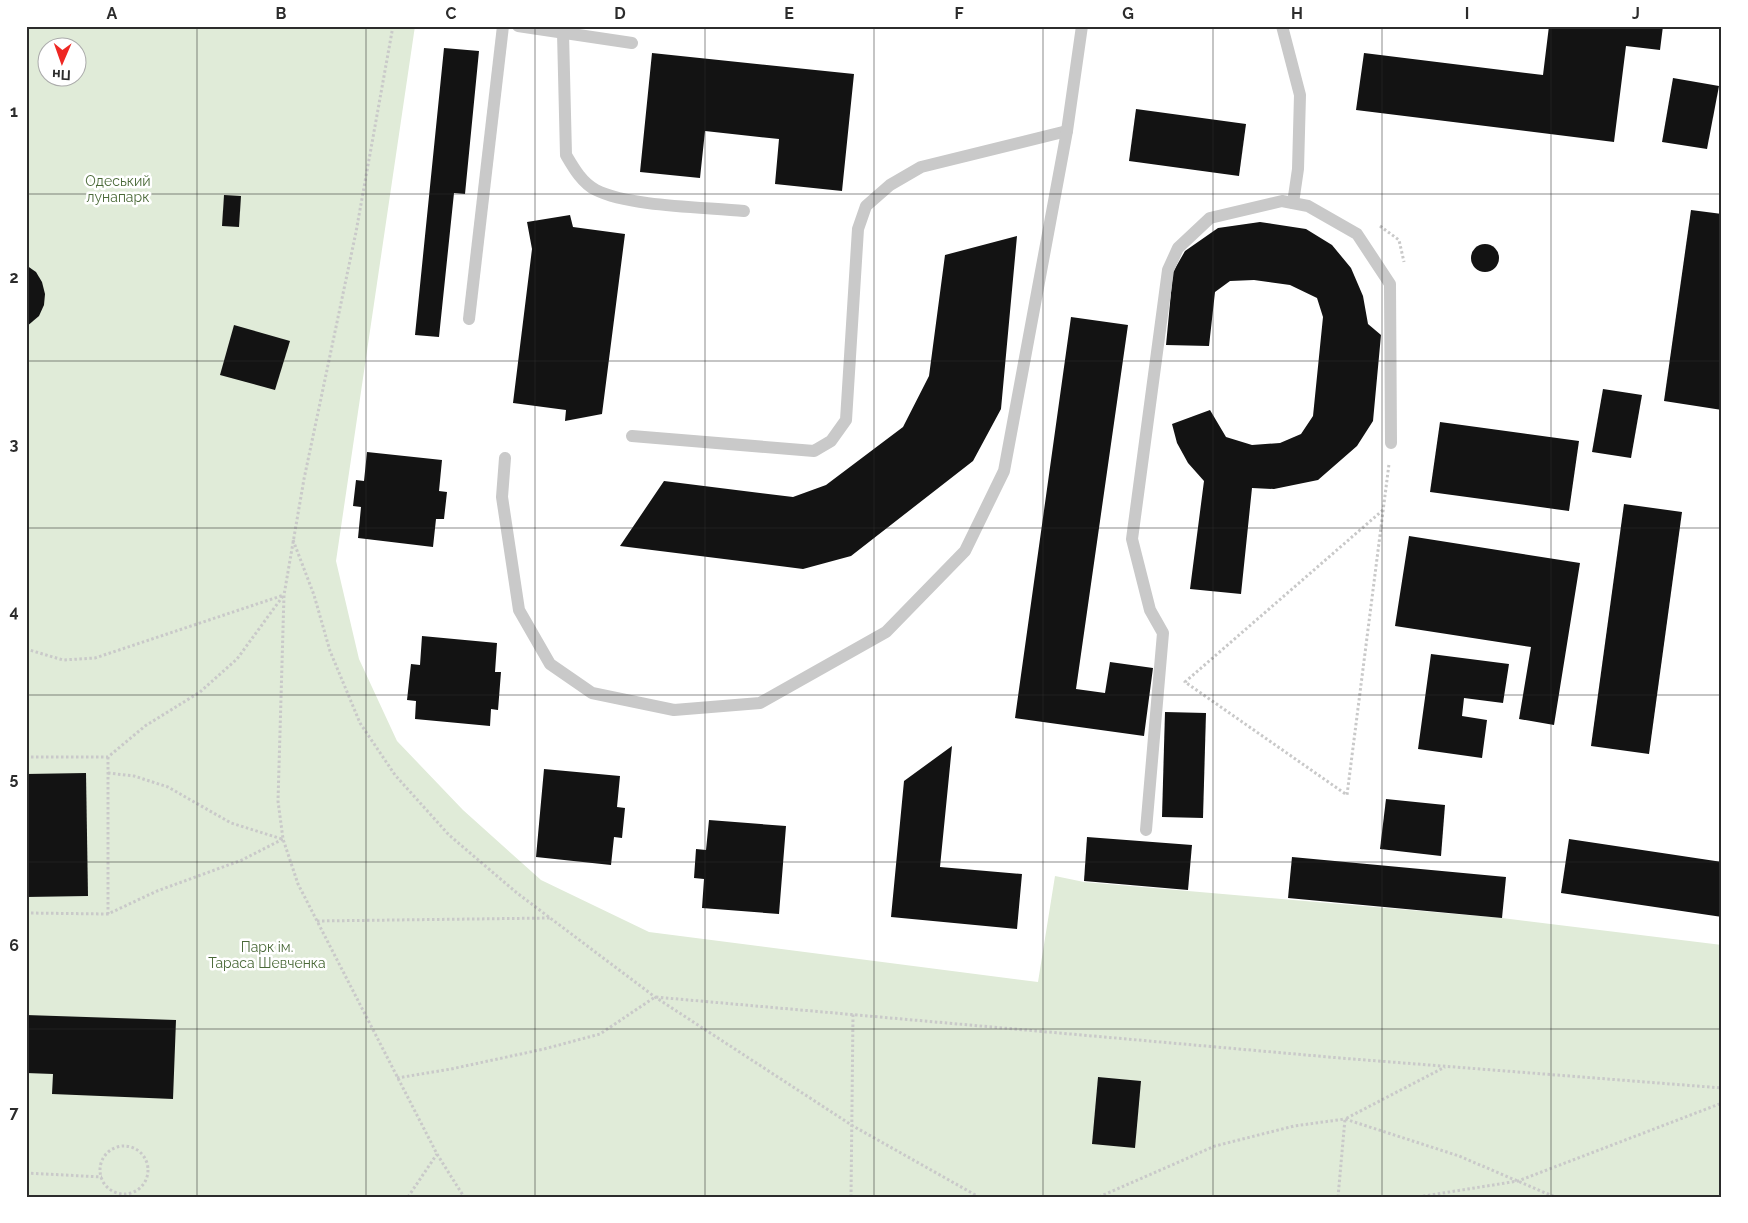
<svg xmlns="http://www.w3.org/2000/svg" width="1748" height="1223" font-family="Raleway,sans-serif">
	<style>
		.green { fill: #e0ebd8; fill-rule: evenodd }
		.building { fill: #131313 }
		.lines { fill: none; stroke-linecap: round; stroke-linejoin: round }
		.path { stroke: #c9c9c9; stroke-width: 3; stroke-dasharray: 2.5 2.5; stroke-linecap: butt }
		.lane { stroke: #c9c9c9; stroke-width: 12 }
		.grid { fill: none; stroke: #2c2c2c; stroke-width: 1; stroke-opacity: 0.55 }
		.labels { text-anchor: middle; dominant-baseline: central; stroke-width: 5; stroke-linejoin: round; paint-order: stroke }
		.park-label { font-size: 14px; fill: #4a6938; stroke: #fff }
		.neatline { fill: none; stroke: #2c2c2c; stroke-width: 2 }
		.grid-label { font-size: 16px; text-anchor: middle; font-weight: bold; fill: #2c2c2c }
	</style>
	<rect width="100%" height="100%" fill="#fff"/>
	<path class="green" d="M26,26H415L336,561L359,659L397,741L463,810L541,880L649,932L1038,982L1055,876L1084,882L1502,918L1722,945V1197H26ZM48,48H78V78H48Z"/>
	<g class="building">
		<path d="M1549,26H1663L1660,50L1626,46L1614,142L1356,110L1364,53L1543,75Z"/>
		<path d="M444,48L479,51L465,194L454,193L439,337L415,335Z"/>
		<path d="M652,53L854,74L842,191L775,184L779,139L705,131L700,178L640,172Z"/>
		<path d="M1673,78L1719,86L1707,149L1662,142Z"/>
		<path d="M1136,109L1246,124L1239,176L1129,161Z"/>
		<path d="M224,195L241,196L239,227L222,226Z"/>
		<path d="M1691,210L1722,214V410L1664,401Z"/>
		<path d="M570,215L573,227L625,234L602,414L565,421L566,410L513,403L532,249L527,222Z"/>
		<path d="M1260,222L1306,229L1332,245L1351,268L1363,296L1368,324L1381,335L1373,421L1357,446L1318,480L1274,489L1252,488L1241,594L1190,589L1204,481L1188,463L1177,443L1172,424L1210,410L1226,437L1252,445L1280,443L1301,434L1313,416L1323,317L1317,298L1290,285L1254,280L1230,281L1215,292L1209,346L1166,345L1173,272L1185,251L1218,228Z"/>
		<path d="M1017,236L1001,409L973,461L851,556L803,569L620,546L664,481L793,497L826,485L903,427L929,376L945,255Z"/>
		<circle cx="1485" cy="258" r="14"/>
		<path d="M26,265L36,272L42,282L45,294L44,305L39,316L26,327Z"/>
		<path d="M1071,317L1128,325L1076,689L1105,693L1110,662L1153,668L1144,736L1015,718Z"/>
		<path d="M234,325L290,341L275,390L220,375Z"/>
		<path d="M1603,389L1642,395L1631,458L1592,452Z"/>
		<path d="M1440,422L1579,441L1569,511L1430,492Z"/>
		<path d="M367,452L442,460L439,491L447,492L444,519H436L433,547L358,538L361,507L353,506L356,480L364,481Z"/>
		<path d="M1624,504L1682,512L1649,754L1591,746Z"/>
		<path d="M1409,536L1580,563L1554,725L1519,719L1531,647L1395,626Z"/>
		<path d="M422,636L497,643L495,672H501L498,710L491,709L490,726L415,719L416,701L407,700L411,664L420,665Z"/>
		<path d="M1431,654L1509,664L1503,703L1464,698L1462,716L1487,720L1482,758L1418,749Z"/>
		<path d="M1165,712L1206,713L1203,818L1162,817Z"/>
		<path d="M952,746L940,867L1022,874L1017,929L891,917L904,781Z"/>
		<path d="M544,769L620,776L617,807L625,808L622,838L614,837L611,865L536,857Z"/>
		<path d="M86,773L88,896L26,897V774Z"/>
		<path d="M1386,799L1445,805L1441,856L1380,849Z"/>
		<path d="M709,820L786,826L779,914L702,908L704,879L694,878L696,849L706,850Z"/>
		<path d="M1087,837L1192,845L1188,890L1084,881Z"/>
		<path d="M1569,839L1722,862V917L1561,893Z"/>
		<path d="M1292,857L1506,877L1502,918L1288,898Z"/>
		<path d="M26,1015L176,1020L173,1099L52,1094L53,1074L26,1073Z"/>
		<path d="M1098,1077L1141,1081L1135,1148L1092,1144Z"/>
	</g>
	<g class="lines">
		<g class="path">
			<path d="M393,26L356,232L304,479L284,595L278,801L283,839L298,884L437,1154L464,1197"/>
			<path d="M1380,226L1399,240L1404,262"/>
			<path d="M1383,510L1185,682L1347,795L1389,464"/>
			<path d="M293,540L314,595L330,651L360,723L395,775L449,835L517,893L655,997L853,1126L979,1197"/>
			<path d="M26,649L63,660L95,658L284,595"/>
			<path d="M26,757H108L145,726L200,692L237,659L283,596"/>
			<path d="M108,757V914"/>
			<path d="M108,773L134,776L168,787L231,823L282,839"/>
			<path d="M26,913L108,914L157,891L242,860L283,839"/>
			<path d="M317,921L550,918"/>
			<path d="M397,1078L451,1069L544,1049L600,1034L655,997L1340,1058L1722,1088"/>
			<circle cx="124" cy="1170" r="24"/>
			<path d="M26,1173L102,1177"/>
			<path d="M408,1197L437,1154"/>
			<path d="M851,1197L853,1014"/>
			<path d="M1099,1197L1215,1146L1294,1126L1345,1119L1459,1156L1555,1197"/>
			<path d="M1338,1197L1345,1119L1445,1067"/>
			<path d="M1418,1197L1518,1181L1722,1103"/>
		</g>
		<g class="lane">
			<path d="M518,26L632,43"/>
			<path d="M1282,26L1300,95L1298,169L1293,203"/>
			<path d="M563,33L566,155C573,167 582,183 596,190C630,207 705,207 744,211"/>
			<path d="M469,319L503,26"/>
			<path d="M632,436L814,451L831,441L846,420L858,229L866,206L890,185L921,167L1067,131"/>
			<path d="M505,458L502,497L519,610L550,664L592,693L674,710L760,703L886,632L965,551L1004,471L1067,131L1082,26"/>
			<path d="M1146,830L1163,633L1150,610L1132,539L1168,270L1178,248L1210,218L1282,201L1308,206L1357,234L1390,284L1391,443"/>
		</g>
	</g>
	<path class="grid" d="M197,26V1197M366,26V1197M535,26V1197M705,26V1197M874,26V1197M1043,26V1197M1213,26V1197M1382,26V1197M1551,26V1197M26,194H1722M26,361H1722M26,528H1722M26,695H1722M26,862H1722M26,1029H1722"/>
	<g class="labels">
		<g class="park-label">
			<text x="118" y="181">Одеський<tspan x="118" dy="16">лунапарк</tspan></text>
			<text x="267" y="947">Парк ім.<tspan x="267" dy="16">Тараса Шевченка</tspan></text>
		</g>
	</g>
	<rect width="1748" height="1223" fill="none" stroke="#ffffff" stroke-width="55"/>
	<g transform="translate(62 62) rotate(182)"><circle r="24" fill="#ffffff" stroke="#ababab"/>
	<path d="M0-4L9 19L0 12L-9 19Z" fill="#ee2723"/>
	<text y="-8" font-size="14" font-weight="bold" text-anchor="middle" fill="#2c2c2c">Пн</text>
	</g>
	<rect x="28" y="28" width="1692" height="1168" class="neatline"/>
	<g class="grid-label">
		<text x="112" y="19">A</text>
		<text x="281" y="19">B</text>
		<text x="451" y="19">C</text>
		<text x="620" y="19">D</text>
		<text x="789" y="19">E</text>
		<text x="959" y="19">F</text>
		<text x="1128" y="19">G</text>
		<text x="1297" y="19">H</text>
		<text x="1467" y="19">I</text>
		<text x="1636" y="19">J</text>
		<text x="14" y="117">1</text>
		<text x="14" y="283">2</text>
		<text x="14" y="450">3</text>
		<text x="14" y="617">4</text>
		<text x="14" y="784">5</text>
		<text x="14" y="951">6</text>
		<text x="14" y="1118">7</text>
	</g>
</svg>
